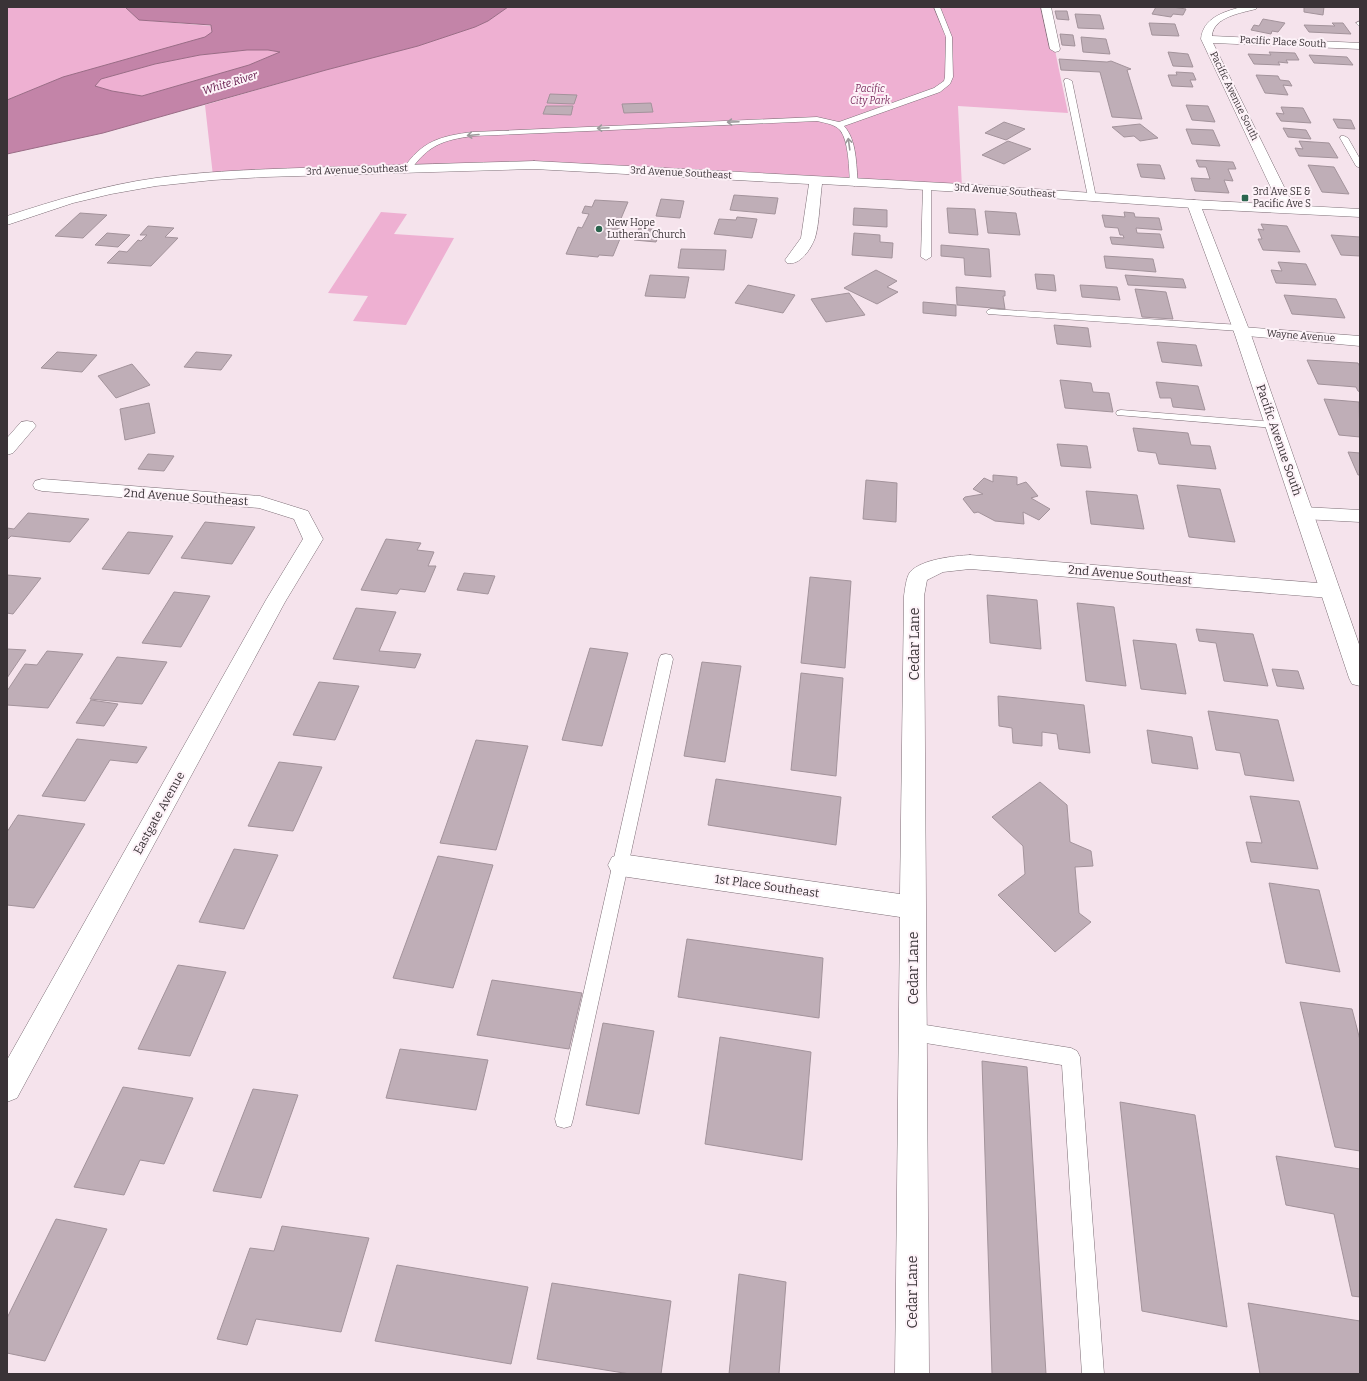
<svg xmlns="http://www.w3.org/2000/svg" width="1367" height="1381" font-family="Bitter,serif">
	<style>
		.green { fill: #eeb0d2 }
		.water { fill: #c384a8; stroke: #9a6c86; fill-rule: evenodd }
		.building { fill: #bfaeb7; stroke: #a3939b }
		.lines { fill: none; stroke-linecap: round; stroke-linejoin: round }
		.lane-casing { stroke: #7d6e76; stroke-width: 1 }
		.street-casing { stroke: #7d6e76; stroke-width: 1 }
		.secondary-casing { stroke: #7d6e76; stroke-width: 1 }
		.lane { fill: #fff; fill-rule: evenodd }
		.street { fill: #fff; fill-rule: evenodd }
		.secondary { fill: #fff; fill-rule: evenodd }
		.oneway { stroke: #9c999b }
		.poi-dot { fill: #2b654e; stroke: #fdf2f8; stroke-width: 1.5 }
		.labels { text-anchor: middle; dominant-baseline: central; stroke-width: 4; stroke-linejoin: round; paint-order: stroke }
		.far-street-label { font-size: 10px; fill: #3a3337; stroke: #fdf2f8 }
		.far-park-label { font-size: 10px; font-style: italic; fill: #7f3363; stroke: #fdf2f8 }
		.far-poi-label { font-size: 10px; fill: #3a3337; stroke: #fdf2f8; text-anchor: start }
		.far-water-label { font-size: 11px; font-style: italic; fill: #63184a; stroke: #fdf2f8 }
		.street-label { font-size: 12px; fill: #3a3337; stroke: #fdf2f8 }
		.near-street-label { font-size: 14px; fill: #3a3337; stroke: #fdf2f8 }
	</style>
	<rect width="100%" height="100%" fill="#f5e3ec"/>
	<g class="green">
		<path d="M7,7H125L139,20L211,26L212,32L206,37L63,77L7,100Z"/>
		<path d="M508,7H1046L1068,113L958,106L962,188L534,165L213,176L205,105L326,70L418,46L475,27L488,21Z"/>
		<path d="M247,50H268L281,52L249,65L142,96L112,91L95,86L101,79L155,64L200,55Z"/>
		<path d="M381,212L407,214L394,234L454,238L406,325L353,321L368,296L328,293Z"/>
	</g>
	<path class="water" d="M125,7H508L488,21L475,27L418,46L326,70L103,133L7,154V100L63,77L205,37L212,32L211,25L139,20ZM247,50H268L280,52L249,65L142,96L112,91L95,86L101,79L155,64L200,55Z"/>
	<g class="building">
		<path d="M1156,7H1172L1186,9L1183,15L1173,14L1171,17L1152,14Z"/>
		<path d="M1304,7H1324L1323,15L1304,12Z"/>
		<path d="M1055,11H1067L1069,20L1057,19Z"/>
		<path d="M1075,14L1100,15L1104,29L1078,28Z"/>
		<path d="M1263,19L1285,23L1278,32L1272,31L1271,34L1251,30L1254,25L1259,26Z"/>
		<path d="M1149,23L1175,24L1179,36L1152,35Z"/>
		<path d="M1332,23H1343L1351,34L1309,32L1304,25L1335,26Z"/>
		<path d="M1060,34L1073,35L1075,46L1062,45Z"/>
		<path d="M1081,37L1106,39L1110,54L1083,52Z"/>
		<path d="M1168,52L1188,54L1193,67L1173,66Z"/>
		<path d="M1269,52L1295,53L1299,60H1286L1288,63L1278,62L1280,65L1254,64L1248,54L1271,55Z"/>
		<path d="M1309,55L1347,57L1353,65L1314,63Z"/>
		<path d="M1059,59L1107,62L1111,61L1131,69L1127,70L1142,119L1112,117L1100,72L1061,70Z"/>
		<path d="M1176,72L1193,73L1196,80H1190L1193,87L1172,86L1168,75H1177Z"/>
		<path d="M1256,75L1278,76L1280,80L1289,81L1292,86L1283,85L1288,95L1265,93Z"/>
		<path d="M550,94L577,95L574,104L547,103Z"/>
		<path d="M651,103L653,112L624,113L622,104Z"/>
		<path d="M1186,105L1208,106L1215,122L1192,120Z"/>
		<path d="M546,106H573L571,115L543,114Z"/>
		<path d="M1281,107L1303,108L1311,123L1281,121L1276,113L1284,114Z"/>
		<path d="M1333,119L1351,120L1355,129L1338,128Z"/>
		<path d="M1004,122L1025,129L1006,140L985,133Z"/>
		<path d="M1140,124L1158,138L1140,141L1134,136L1124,137L1112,127Z"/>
		<path d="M1283,128L1306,130L1311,139L1288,137Z"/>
		<path d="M1186,129L1213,130L1220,146L1192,144Z"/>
		<path d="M1008,141L1031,149L1004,164L982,155Z"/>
		<path d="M1299,141L1329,143L1338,158L1299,156L1295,148L1303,149Z"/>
		<path d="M1196,160L1233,162L1236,169H1228L1233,181L1224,180L1229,193L1195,191L1191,178L1210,179L1206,167H1199Z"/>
		<path d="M1137,164L1160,165L1165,179L1141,177Z"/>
		<path d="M1308,165L1334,167L1349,194L1322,192Z"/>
		<path d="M734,195L778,198L775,214L730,210Z"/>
		<path d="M661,199L684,201L680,218L656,216Z"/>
		<path d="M595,200L628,202L617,228L624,229L613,256L599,255L598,257L566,254L578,227L582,228L589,214L582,213L585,206L592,207Z"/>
		<path d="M854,208L887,210V227L853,225Z"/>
		<path d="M947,208L975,209L978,235L949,233Z"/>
		<path d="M985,211L1016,213L1020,235L988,233Z"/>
		<path d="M1124,212L1134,213L1135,217L1159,218L1162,230L1136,228L1137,233L1160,234L1164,248L1112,244L1110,237L1124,238L1123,235H1120L1118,228L1105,227L1102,215L1125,217Z"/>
		<path d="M80,213L107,215L83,238L55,236Z"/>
		<path d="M737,217L757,219L752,238L714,234L719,219L736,220Z"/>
		<path d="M1261,224L1287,226L1300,252L1263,250L1258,239H1262L1258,229L1264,230Z"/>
		<path d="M148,226L174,228L165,237L178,238L151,266L107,263L119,251L127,252L138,240L141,241L147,235H140Z"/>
		<path d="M639,228L661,230L656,242L634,240Z"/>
		<path d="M107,233L130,235L118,247L95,245Z"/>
		<path d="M854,233L880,235V242L893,243L892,258L852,255Z"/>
		<path d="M1331,235L1360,237V256L1341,255Z"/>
		<path d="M941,245L989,249L991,277L965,275L964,258L941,256Z"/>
		<path d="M681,249L726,250L724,270L678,268Z"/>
		<path d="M1104,256L1153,259L1156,272L1106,268Z"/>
		<path d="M1278,262L1306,264L1316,285L1276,283L1271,270L1282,271Z"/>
		<path d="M876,270L897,281L887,287L898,292L877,304L844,288Z"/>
		<path d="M1035,274L1054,275L1056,291L1037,289Z"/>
		<path d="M650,275L689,277L685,298L645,296Z"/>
		<path d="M1125,275L1183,279L1186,288L1128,285Z"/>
		<path d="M748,285L795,295L783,313L735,303Z"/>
		<path d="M1080,285L1117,287L1120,300L1082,297Z"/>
		<path d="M956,287L1005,291V296H1003L1005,309L957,305Z"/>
		<path d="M1135,289L1166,292L1173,319L1142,317Z"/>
		<path d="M849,293L865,315L826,322L811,299Z"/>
		<path d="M1284,295L1336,299L1345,318L1292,314Z"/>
		<path d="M923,302L956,305V316L923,313Z"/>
		<path d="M1054,325L1088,328L1091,347L1057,344Z"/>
		<path d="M1157,342L1196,345L1202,366L1162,362Z"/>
		<path d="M57,352L97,355L82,372L41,368Z"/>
		<path d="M196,352L232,355L221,370L184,367Z"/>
		<path d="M1307,360L1358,363L1360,367V392L1358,391L1356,387L1318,384Z"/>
		<path d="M132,364L150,385L116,398L98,376Z"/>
		<path d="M1060,380L1091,383L1093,392L1109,393L1113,412L1065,408Z"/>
		<path d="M1156,382L1198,386L1205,410L1173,407L1171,398H1160Z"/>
		<path d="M1324,399L1359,402L1360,437L1339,435Z"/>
		<path d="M149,403L155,433L125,440L120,409Z"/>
		<path d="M1133,428L1188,433L1191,445L1210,446L1216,469L1159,464L1156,453L1138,451Z"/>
		<path d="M1057,444L1087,446L1091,468L1061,466Z"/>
		<path d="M1348,452L1360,453V475H1358Z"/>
		<path d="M148,454L174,456L164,471L138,469Z"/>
		<path d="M993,475L1017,477V485L1026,482L1038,496L1031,498L1050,509L1039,520L1023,512L1024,524L995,521L978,512L974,513L963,499L965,497L983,494L973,489L984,478L993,482Z"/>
		<path d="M866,480L897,483L896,522L863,519Z"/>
		<path d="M1177,485L1220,489L1235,542L1189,537Z"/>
		<path d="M1086,491L1137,495L1144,529L1091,524Z"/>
		<path d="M28,513L89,519L70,542L11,536L7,540V528L14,529Z"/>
		<path d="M205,522L255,527L232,564L181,558Z"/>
		<path d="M128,532L173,536L149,574L102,569Z"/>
		<path d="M386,539L421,543L417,550L434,552L428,566H436L425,592L400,589L397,594L361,590Z"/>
		<path d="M464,573L495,576L488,594L457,590Z"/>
		<path d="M7,575L41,578L13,614L7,613Z"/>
		<path d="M810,577L851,581L845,668L801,663Z"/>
		<path d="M174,592L210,596L181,647L142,643Z"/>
		<path d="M987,595L1037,600L1041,649L990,643Z"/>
		<path d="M1077,603L1114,607L1126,686L1086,681Z"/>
		<path d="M356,608L396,612L379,651L421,654L415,668L333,659Z"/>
		<path d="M1196,629L1253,634L1268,686L1224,681L1216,643L1199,641Z"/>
		<path d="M1133,640L1176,644L1186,694L1141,689Z"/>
		<path d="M590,648L628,653L602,746L562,740Z"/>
		<path d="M7,649L26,650L7,678Z"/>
		<path d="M47,651L83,654L48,708L7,705V691L25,664L37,665Z"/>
		<path d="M117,657L167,662L142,704L90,699Z"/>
		<path d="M702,662L741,666L725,762L684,756Z"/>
		<path d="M1272,669L1298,671L1304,689L1277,686Z"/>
		<path d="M801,673L843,678L836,776L791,770Z"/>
		<path d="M319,682L359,686L335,740L293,735Z"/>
		<path d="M998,696L1084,705L1090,753L1059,749L1057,734L1042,732V746L1013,743L1012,728L999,726Z"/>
		<path d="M91,700L118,704L104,726L76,723Z"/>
		<path d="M1208,711L1278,720L1294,781L1245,775L1240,753L1216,750Z"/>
		<path d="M1147,730L1192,737L1198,769L1152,763Z"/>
		<path d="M77,739L147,747L137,763L110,760L85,801L42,796Z"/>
		<path d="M476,740L528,746L496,850L440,843Z"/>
		<path d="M279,762L322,767L293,831L248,826Z"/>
		<path d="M716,779L841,797L836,845L708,825Z"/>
		<path d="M1040,782L1067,805L1070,842L1091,851L1093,866L1075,867L1079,913L1091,922L1055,952L998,895L1025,874L1023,846L992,817Z"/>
		<path d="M1250,796L1299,801L1318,869L1251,862L1246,842L1262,843Z"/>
		<path d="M18,815L85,824L34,908L7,905V832Z"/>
		<path d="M234,849L278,855L244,929L199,922Z"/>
		<path d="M438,856L493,865L453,988L393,978Z"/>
		<path d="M1269,883L1319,890L1340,972L1286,963Z"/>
		<path d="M687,939L823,958L819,1018L678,997Z"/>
		<path d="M178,965L226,972L190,1056L138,1049Z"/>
		<path d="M492,980L582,993L569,1049L477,1035Z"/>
		<path d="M1300,1002L1352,1009L1360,1040V1151L1335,1147Z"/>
		<path d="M603,1023L654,1031L639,1114L586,1105Z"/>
		<path d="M720,1037L811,1052L802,1160L705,1144Z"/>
		<path d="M400,1049L488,1060L476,1110L386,1098Z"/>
		<path d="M982,1061L1027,1067L1046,1374H992Z"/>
		<path d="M123,1087L193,1098L164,1164L140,1160L124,1195L74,1187Z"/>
		<path d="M253,1089L298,1095L261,1198L213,1191Z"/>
		<path d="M1120,1102L1195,1115L1227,1327L1142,1311Z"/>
		<path d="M1276,1156L1360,1169V1297L1352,1296L1334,1214L1286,1205Z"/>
		<path d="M56,1219L107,1229L45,1361L7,1353V1318Z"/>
		<path d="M282,1226L369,1238L341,1332L256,1319L247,1345L217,1339L250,1248L274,1251Z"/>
		<path d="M397,1265L528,1287L511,1364L375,1341Z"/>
		<path d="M739,1274L786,1282L779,1374H729Z"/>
		<path d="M552,1283L671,1301L661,1374H630L537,1359Z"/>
		<path d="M1248,1303L1360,1321V1374H1260Z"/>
	</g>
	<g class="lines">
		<g class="lane-casing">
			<g id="lane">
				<path d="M934,7H940L952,37L953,77L950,84L940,92L844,126C857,140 856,165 858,183L857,185L854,186L850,183C849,170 849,141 840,130C834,124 825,123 817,121L473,136C443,140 428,145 410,171H407L403,169C422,141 440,136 473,132L817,117L839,122L934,88L944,81L945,77L946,37Z"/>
				<path d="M1360,21V27L1356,23Z"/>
				<path d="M1065,79H1068L1072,81L1096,197L1092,200L1088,197L1064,81Z"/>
				<path d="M1341,136H1344L1348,138L1360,159V168L1356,166L1340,138Z"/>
				<path d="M927,183L931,186V257L926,260L921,257L923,186Z"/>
				<path d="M991,309L1240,325L1245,328L1240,331L988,314L986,312L988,310Z"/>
				<path d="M1121,410L1274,422L1280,425L1274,428L1117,415L1116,413L1117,411Z"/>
				<path d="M666,654L671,655L673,659L573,1119L571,1126L564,1128L557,1126L555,1119L659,659L661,655Z"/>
				<path d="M913,1023L1071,1048L1077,1051L1080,1057L1104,1374H1082L1062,1065L913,1041L907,1038L904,1032L907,1026Z"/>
			</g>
		</g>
		<g class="street-casing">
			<g id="street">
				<path d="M1041,7H1051L1060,49L1059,51L1055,52L1050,49Z"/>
				<path d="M1241,7H1257L1256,9C1241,13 1213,17 1212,36L1360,43V49L1213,43L1295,209L1293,212H1283L1281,209L1201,39C1203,18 1223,12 1241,7Z"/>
				<path d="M534,161L962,184L1194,200L1199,201L1201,204L1199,207L1194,208L962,192L822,184C820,199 819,226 815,238C811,249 800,266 787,263L785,260L801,238L809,184L534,169L265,177L213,180L156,186L111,194L73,203L7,225V216C56,200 105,185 156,178C214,170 273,169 331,167C399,165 466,163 534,161Z"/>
				<path d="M1242,327L1360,336V346L1236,335L1234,332L1236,329Z"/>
				<path d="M27,421L33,422L36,426L13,453L7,455V438L21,422Z"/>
				<path d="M42,479L260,496L308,511L323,539L285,602L17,1098L7,1102V1060L266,600L303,539L294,519L259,508L42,491L35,489L33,485L35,481Z"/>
				<path d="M1303,507L1360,510V522L1303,519L1296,517L1294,513L1296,509Z"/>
				<path d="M970,555L1330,584L1337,586L1340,591L1337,596L1330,598L970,569L943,572L927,580L924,596L929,1374H895L900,917L621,876L612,873L608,865L612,857L621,854L900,894L904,596C905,589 906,578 910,572C922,559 954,556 970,555Z"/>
			</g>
		</g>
		<g class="secondary-casing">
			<path id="secondary" d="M1194,200L1360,209V217L1202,209L1250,332L1360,647V686L1352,684L1349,678L1234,332L1187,204L1189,201Z"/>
		</g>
		<use href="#lane" class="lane"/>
		<use href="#street" class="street"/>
		<use href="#secondary" class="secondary"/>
	</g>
	<defs><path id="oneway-shaft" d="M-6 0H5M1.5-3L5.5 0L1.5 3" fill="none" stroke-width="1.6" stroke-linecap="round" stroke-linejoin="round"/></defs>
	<g class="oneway">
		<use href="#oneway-shaft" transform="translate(733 122) rotate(178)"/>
		<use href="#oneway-shaft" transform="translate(603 128) rotate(177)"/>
		<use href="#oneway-shaft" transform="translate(473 135) rotate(175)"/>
		<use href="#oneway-shaft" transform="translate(849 144) rotate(-98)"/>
	</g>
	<g class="poi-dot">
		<rect x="1241" y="194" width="8" height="8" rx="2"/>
		<circle cx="599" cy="229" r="4"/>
	</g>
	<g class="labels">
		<g class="far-street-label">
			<text transform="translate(1283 42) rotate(3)">Pacific Place South</text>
			<text transform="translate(1234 96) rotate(64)">Pacific Avenue South</text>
			<text transform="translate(357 170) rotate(-2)">3rd Avenue Southeast</text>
			<text transform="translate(681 173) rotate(3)">3rd Avenue Southeast</text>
			<text transform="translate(1005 191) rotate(4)">3rd Avenue Southeast</text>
			<text transform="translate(1301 336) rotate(4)">Wayne Avenue</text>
		</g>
		<g class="far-park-label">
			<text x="870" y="89">Pacific<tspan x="870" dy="12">City Park</tspan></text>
		</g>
		<g class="far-poi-label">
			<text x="1253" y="192">3rd Ave SE &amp;<tspan x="1253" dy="12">Pacific Ave S</tspan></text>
			<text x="607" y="223">New Hope<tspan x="607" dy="12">Lutheran Church</tspan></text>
		</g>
		<g class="far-water-label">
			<text transform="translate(230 83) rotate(-17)">White River</text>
		</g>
		<g class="street-label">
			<text transform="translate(1279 440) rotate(71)">Pacific Avenue South</text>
			<text transform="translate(186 497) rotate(4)">2nd Avenue Southeast</text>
			<text transform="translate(1130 575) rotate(5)">2nd Avenue Southeast</text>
			<text transform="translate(159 813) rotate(-61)">Eastgate Avenue</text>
			<text transform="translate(767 886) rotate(8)">1st Place Southeast</text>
		</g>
		<g class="near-street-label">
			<text transform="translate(914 644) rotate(-90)">Cedar Lane</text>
			<text transform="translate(913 968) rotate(-90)">Cedar Lane</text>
			<text transform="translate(912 1292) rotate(-90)">Cedar Lane</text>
		</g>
	</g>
	<rect width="1367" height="1381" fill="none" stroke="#3a3337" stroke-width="16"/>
</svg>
